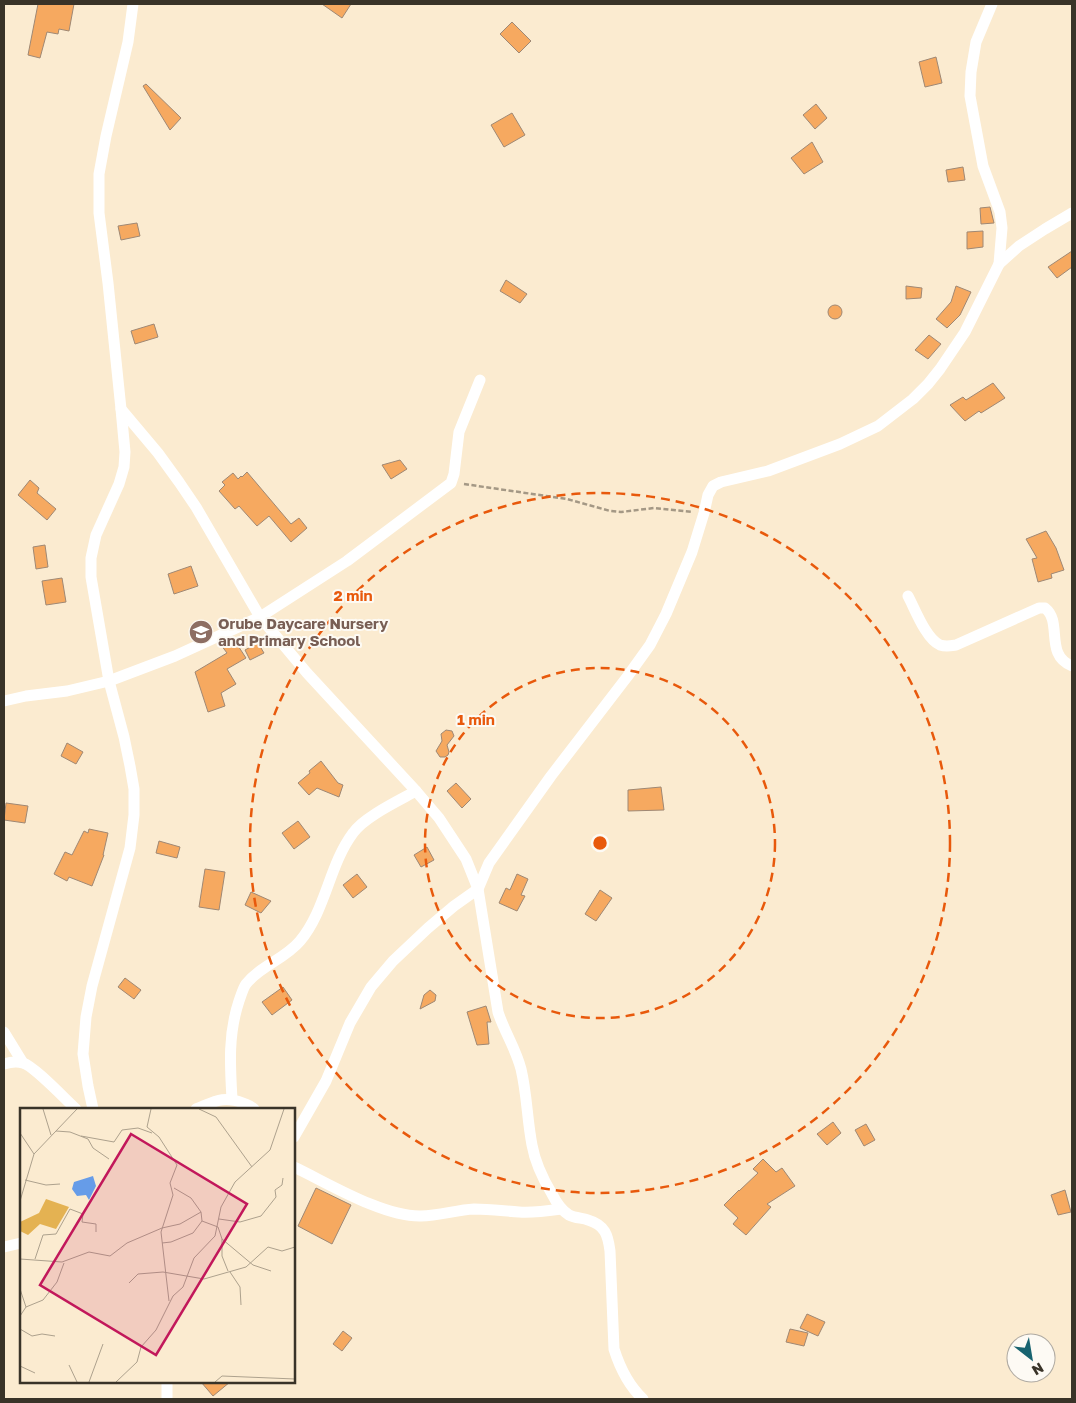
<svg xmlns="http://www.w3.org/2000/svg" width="1076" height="1403" font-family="'Golos Text',sans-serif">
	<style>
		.building { fill: #f6a960; stroke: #9f8874 }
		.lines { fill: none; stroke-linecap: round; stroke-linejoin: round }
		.path { stroke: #a49885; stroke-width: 2.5; stroke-dasharray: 5 2.5; stroke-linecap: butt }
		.street { stroke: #fff; stroke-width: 11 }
		.ring { fill: none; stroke: #e8590c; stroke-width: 2.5; stroke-dasharray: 9 6 }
		.labels { text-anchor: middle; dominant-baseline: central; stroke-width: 4; stroke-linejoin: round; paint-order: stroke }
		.education-label { font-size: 15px; font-weight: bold; fill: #785e54; stroke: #fdfaf4; text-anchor: start }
		.inset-road { fill: none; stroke: #ada18d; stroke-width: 1 }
		.view { fill: #c2185b; fill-opacity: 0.15; stroke: #c2185b; stroke-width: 2.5 }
		.inset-edge { fill: none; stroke: #393328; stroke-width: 2.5 }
		.centre { fill: #e8590c; stroke: #fdfaf4; stroke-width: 2.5 }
		.ring-label { font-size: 15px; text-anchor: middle; font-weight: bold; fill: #e8590c; stroke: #fdfaf4; stroke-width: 4; stroke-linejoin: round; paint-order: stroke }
	</style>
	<rect width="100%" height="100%" fill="#fbebd0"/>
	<g class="building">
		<path d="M38,4H74L69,31L59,29L58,34L47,32L40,58L28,55Z"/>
		<path d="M322,4H351L342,18Z"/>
		<path d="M512,22L531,41L519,53L500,34Z"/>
		<path d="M936,57L942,83L925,87L919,62Z"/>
		<path d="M146,84L181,118L170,130L143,86Z"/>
		<path d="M816,104L827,118L815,129L803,115Z"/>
		<path d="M512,113L525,135L504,147L491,125Z"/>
		<path d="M812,142L823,162L804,174L791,158Z"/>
		<path d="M963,167L965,180L948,182L946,170Z"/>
		<path d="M990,207L994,223L981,224L980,208Z"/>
		<path d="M137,223L140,236L121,240L118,226Z"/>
		<path d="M983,231V247L967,249V232Z"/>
		<path d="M1072,251V267L1057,278L1048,267Z"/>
		<path d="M506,280L527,294L520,303L500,291Z"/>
		<path d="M906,286L922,288L921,298L906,299Z"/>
		<path d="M956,286L971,292L960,315L947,328L936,319L951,302Z"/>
		<circle cx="835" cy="312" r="7"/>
		<path d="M154,324L158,337L135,344L131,331Z"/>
		<path d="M929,335L941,344L928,359L915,350Z"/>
		<path d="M993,383L1005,398L981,413L979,411L965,421L950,405L963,397L966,400Z"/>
		<path d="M400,460L407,469L391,479L382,465Z"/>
		<path d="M247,472L291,524L299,518L307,528L291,542L269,516L257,526L239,506L235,509L219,491L225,485L222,482L233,473L238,479L241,476L242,477Z"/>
		<path d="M30,480L39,488L37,493L56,509L47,520L18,495Z"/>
		<path d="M1046,531L1056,548L1064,570L1051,574L1052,578L1038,582L1032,559L1037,558L1026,539Z"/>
		<path d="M45,545L48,567L36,569L33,547Z"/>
		<path d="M191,566L198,586L174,594L168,574Z"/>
		<path d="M62,578L66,602L46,605L42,581Z"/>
		<path d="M233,638L246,658L227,669L236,684L221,693L225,706L208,712L195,672L227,653L221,645Z"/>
		<path d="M258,643L264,653L250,660L245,650Z"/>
		<path d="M446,730L452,731L454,736L447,745L449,752L448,755L445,757H440L436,751L442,741L441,734Z"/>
		<path d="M67,743L83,752L76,764L61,756Z"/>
		<path d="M321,761L338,783L343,785L339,797L317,788L309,795L298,783L310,773L309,771Z"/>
		<path d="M456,783L471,799L462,808L447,791Z"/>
		<path d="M661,787L664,810L628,811V790Z"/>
		<path d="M6,803L28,806L25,823L4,820Z"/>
		<path d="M298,821L310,837L294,849L282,833Z"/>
		<path d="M89,829L108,833L103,855H104L92,886L69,877L67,881L54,874L65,852L72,855L84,831L88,833Z"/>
		<path d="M159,841L180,847L177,858L156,853Z"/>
		<path d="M427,847L434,860L421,867L414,855Z"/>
		<path d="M205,869L225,872L219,910L199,907Z"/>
		<path d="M357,874L367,887L353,898L343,885Z"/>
		<path d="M517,874L528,879L521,895L525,896L517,911L499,903L506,888L510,890Z"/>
		<path d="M600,890L612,898L596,921L585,914Z"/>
		<path d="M251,892L271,901L261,913L245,905Z"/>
		<path d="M125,978L141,990L134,999L118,987Z"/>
		<path d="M283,987L292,1000L272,1015L262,1002Z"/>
		<path d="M430,990L436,995L435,1001L420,1009L424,995Z"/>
		<path d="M486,1006L491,1022H487L489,1044L477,1045L467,1012Z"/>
		<path d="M833,1122L841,1133L827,1145L817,1134Z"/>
		<path d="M866,1124L875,1140L864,1146L855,1130Z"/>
		<path d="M763,1159L776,1172L782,1168L795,1186L767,1204L771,1207L746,1235L733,1224L738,1218L724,1205L739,1190V1191L758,1173L753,1169Z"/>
		<path d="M316,1188L351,1205L332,1244L298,1226Z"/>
		<path d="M1065,1190L1071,1212L1058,1215L1051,1195Z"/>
		<path d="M807,1314L825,1322L818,1336L800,1328Z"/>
		<path d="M790,1329L808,1333L804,1346L786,1342Z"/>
		<path d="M343,1331L352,1338L342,1351L333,1344Z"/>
		<path d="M201,1382H230L213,1396Z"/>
	</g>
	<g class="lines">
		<path class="path" d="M464,484L567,499L610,511L621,512L654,508L693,512"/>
		<g class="street">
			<path d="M992,4L976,42L971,72L970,96L983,166L1000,212L1002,228L999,264"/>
			<path d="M121,409L158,453L179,482L196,507L260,617L307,673L416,791L439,818L466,859L478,889L498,1012C504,1031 516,1049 521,1069C527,1094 527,1119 532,1145C535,1162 543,1179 552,1194C556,1202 561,1210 569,1215C575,1218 582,1218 588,1220C605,1225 608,1235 610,1251L614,1349C620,1368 629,1386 643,1399"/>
			<path d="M908,596C915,609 926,639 940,645C946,647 950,646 956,645L1039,608H1045C1063,622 1044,655 1072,666"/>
			<path d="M4,701L26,696L67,691L109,681L175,656L260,617L347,561L451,483L454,474L459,432L480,380"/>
			<path d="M4,1032L23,1063"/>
			<path d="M4,1064C10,1062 17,1061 23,1063C34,1066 65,1099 76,1109"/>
			<path d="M232,1099C230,1065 228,1034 239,1001C241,996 243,988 246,984C260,966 285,959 300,941C326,910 329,865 353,833C364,817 398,801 416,791"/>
			<path d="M93,1109L88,1086L83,1054L86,1017L92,986L130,848L134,815V789L130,766L124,737L109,681L91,577V558L96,535L119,484L124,467L125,452L121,409L108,283L99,213V174L106,136L128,42L133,4"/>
			<path d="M196,1109C214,1102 223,1095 243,1103C248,1105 250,1105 254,1109"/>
			<path d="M294,1137L326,1081L350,1023L371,987L393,961L428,928L454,906L478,889L489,863L551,776L627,677L650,645L666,614L692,552L704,513L708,495L713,486L721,482L768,471L840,444L878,426L913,399L928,384L940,369L965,332L999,264L1019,246L1045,229L1072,213"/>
			<path d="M294,1167C328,1183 383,1217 421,1216C439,1216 456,1210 474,1209C489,1209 504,1211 519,1212C534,1213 547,1211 561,1209"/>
			<path d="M4,1247L21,1243"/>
			<path d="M167,1382V1399"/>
		</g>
	</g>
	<g class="ring">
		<circle cx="600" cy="843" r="175"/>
		<circle cx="600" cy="843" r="350"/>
	</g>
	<defs>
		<g id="school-disc" transform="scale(1.25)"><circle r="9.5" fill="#8d6e63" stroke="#fdfaf4"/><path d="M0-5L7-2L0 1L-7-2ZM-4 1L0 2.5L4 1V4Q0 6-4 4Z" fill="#fff"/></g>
	</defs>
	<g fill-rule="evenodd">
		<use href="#school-disc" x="201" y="632"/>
	</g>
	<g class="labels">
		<g class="education-label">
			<text x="218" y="623">Orube Daycare Nursery<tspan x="218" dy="17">and Primary School</tspan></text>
		</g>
	</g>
	<g transform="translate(20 1108)">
		<rect width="275" height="275" fill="#fbebd0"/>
		<path d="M26,91L49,99L36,121L20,116L8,127L0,123V114L19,105Z" fill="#e4b252"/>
		<path d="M73,68L76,78L69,92L66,87L57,88L52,81L54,74Z" fill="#669ce8"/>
		<path class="inset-road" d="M23,1L31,27M131,1L127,19L139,29L157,57L150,75L153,87L141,124L149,193M179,1L196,9L232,59M36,23L50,24L68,31L73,40L89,51M0,25L14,46M61,28L94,34L102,22L118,20L132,25M5,72L26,77L40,76M154,80L171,90L181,104L182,113L198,119L202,131L233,157L251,163M0,93L14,46L57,1M199,111L220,114L241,108L256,89L255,82L262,77L263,70M202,131V148L208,163M142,135L151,134L173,125L182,113M0,151L42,154L69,144L90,148L107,135L142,120L160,116L181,104M15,151L23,127L36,126L50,101L63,106L62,114L76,116V124M210,164L220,179L221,197M109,175L118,166L143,164L184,171L226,159L248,139L262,143L275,139M0,181L6,199L0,208M6,199L23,192L37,174L44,155M0,221L12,228L22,226L35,228M49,257L57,274M0,258L15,265M69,274L83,236M96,274L117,254L121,239L136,222L153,188L163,179L174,150L195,128L201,99L215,74L250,42L264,1M195,274L202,268L275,271"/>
		<path class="view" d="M111,26L227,96L136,247L20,177Z"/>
		<rect width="275" height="275" class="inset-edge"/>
	</g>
	<circle cx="600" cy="843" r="8" class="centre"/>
	<g class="ring-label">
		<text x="353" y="601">2 min</text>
		<text x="476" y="725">1 min</text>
	</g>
	<rect width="1076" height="1403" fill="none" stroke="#393328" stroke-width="10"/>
	<g transform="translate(1031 1358) rotate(149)"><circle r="24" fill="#fdfaf4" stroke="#afaaa2"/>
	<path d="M0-4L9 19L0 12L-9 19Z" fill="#18636f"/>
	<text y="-8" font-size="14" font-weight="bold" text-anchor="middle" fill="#393328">N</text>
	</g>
</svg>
